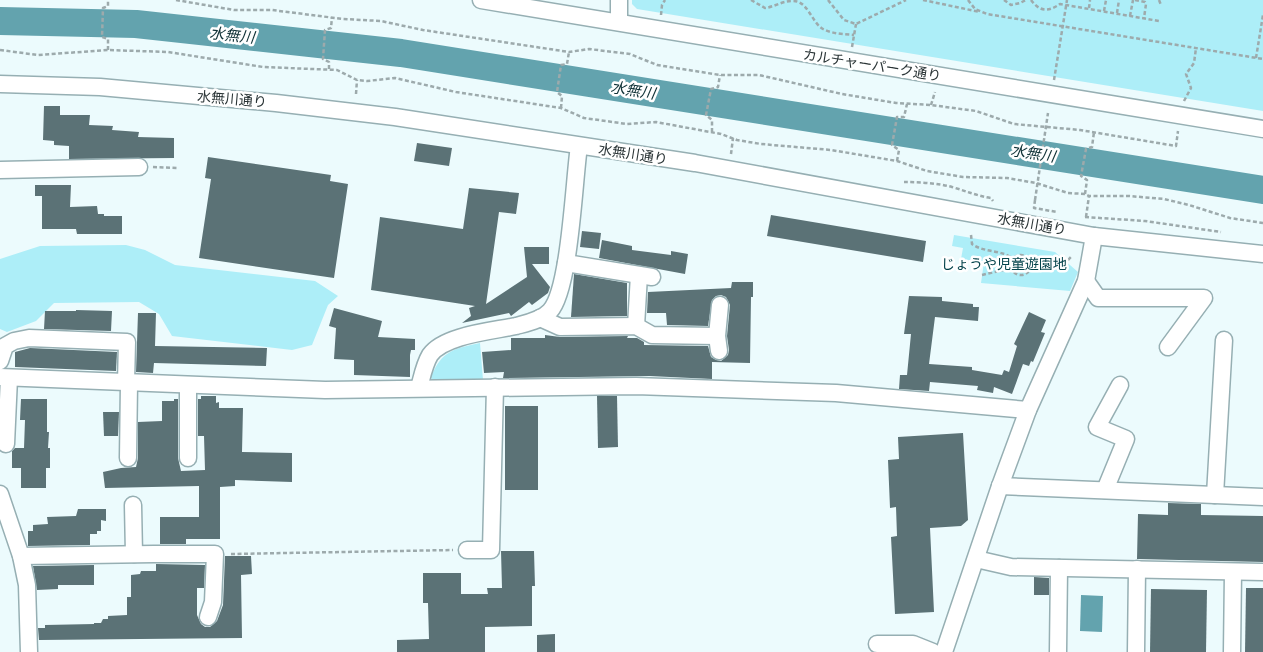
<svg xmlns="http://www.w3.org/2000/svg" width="1263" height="652" font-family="Poppins,'Noto Sans JP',sans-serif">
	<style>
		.green { fill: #adeef8 }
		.water { fill: #63a3ae }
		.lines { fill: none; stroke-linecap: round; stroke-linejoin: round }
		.river { stroke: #63a3ae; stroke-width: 28 }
		.building { fill: #5b7276 }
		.minor-casing { stroke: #96afb3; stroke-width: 19 }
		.path { stroke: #9daaac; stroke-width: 2.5; stroke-dasharray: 4 2.5; stroke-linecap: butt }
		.minor { stroke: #fff; stroke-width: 16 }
		.path-bridge { stroke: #9daaac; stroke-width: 2.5; stroke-dasharray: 4 2.5; stroke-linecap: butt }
		.labels { text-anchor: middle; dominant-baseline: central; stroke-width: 5; stroke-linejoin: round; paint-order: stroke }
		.street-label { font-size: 14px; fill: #2a3436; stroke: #fff }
		.park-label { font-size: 14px; fill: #04434b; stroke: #fff }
		.water-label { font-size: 15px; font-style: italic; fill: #0e3035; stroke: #fff }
	</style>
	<rect width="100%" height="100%" fill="#ecfbfd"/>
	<g class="green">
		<path d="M632,0H1263V111L637,9L632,4Z"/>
		<path d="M954,235L1055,252L1078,272L1070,291L981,283L984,262L961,259L963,248L952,246Z"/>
		<path d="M126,245L145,250L175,265L315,281L338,296L328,305L312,345L292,350L172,336L159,314L139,302L54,303L36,321L7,332L0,329V259L40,246Z"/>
		<path d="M480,343L483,380H432L431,377C442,350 454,349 480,343Z"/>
	</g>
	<path class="water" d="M1081,595L1103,596L1102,632L1080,631Z"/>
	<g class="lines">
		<path class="river" d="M0,21L136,24L401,53L1263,190"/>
	</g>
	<g class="building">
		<path d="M44,106H60V115H90L89,125L113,126L112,130L139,132L138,137L174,138V158L69,159V146L54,145V141L43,140Z"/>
		<path d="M417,143L452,148L449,166L414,161Z"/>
		<path d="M208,157L331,175L330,181L348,184L334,278L199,258L211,179L205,178Z"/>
		<path d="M35,185H71L70,207L97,206L98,214H104V216H122V234H77L76,229H42V196H35Z"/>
		<path d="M469,188L519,193L516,214L499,212L486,304L527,277L524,247H549V264H532L550,287L548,293L532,305L529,302L511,316L509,313L462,323L471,316L469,308L475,306L371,290L380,217L463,229Z"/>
		<path d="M771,215L926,241L923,262L767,236Z"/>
		<path d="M582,231L601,233L599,249L580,247Z"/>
		<path d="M602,240L632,246V250L671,255V251L688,254L685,274L599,258Z"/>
		<path d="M574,274L627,283V316L571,317Z"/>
		<path d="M732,282H753V297H751L750,363L712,362V379L649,376L503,378L504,372L484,373L482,352L511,350V338H545V335L560,337L628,336L627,338H637L644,342V345L708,346L711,357L716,360L721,361L728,355L729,350L727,336L730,305L726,297L721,295L716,296L712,300L708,326L667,325L666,313H647L648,292L731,288Z"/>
		<path d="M909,296L942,297V301L973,304V307H979L978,321L935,317L929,364L972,367V370L1002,375L1004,370L1009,372L1017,346L1014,344L1029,312L1046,320L1041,332L1045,333L1033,362L1031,361L1029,366L1023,364L1012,394L994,387L993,393L977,390L978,386L930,382L929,391L899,389L900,375H907L911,334H904Z"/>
		<path d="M334,308L382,321L378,337L415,339V350H411L410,355V377L354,375V360L334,359L336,328L329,326Z"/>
		<path d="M76,310L112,311L111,331L44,329L45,311H76Z"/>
		<path d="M138,313H156L155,346L267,348L266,366L154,363L153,373L136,372Z"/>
		<path d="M30,348L117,352L116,371L15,367V352Z"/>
		<path d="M201,396H216V403L219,402V408H243L242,452L292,453V482L235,480V486L220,487V539H186V544H160V517H199V486L105,488L103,472L121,468L136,467L138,458V422L162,421V401H174V399H178V458L181,471L205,470L204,436H198V399H201Z"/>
		<path d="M597,396H617L618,447L598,448Z"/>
		<path d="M21,399H47V432H49L48,448H50V468H46V488H21V468H12V451L15,448H24L25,420H20Z"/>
		<rect x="505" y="406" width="33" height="84"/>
		<path d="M103,412H119L118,436H104Z"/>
		<path d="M963,433L968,520L961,526L930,528L934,612L895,614L891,537L897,536L896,507L890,508L888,460L899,459L898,437Z"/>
		<path d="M1168,503L1201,504V515L1263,516V562L1137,559L1138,514L1168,515Z"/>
		<path d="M78,509H106V521L101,520V531H97V534H90V545L28,546V531H33V525L48,524L47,517L76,516Z"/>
		<path d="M501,551H534L535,586H532V626L485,627V652H397V640L429,639L428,603H423V573H461V594H488L487,588H502Z"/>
		<path d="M225,556H251L252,574L241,575L242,638L39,640L38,628H45V625L94,624V623H101L103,619H108V616L127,615V597H131V575L140,574L141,571H156V564L205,565L204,588H197V615L201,624L205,627H210L217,621L223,605Z"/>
		<path d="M94,565V585H58V589L37,590L33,566Z"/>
		<path d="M1034,577L1049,578V595H1034Z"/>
		<path d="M1246,588H1263V652H1245Z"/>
		<path d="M1151,589L1207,590L1206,652H1150Z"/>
		<path d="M555,634V652H537V635Z"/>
	</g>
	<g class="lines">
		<g class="minor-casing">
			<g id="minor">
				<path d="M481,0L1263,129"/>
				<path d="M619,22V0"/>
				<path d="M0,84L100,87L276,103L395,117L695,163L1094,236L1263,254"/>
				<path d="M0,170L139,167"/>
				<path d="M566,263L652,277"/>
				<path d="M1086,281L1098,298H1204L1168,347"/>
				<path d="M540,318L560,327L636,326L652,335L717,336"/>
				<path d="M636,326L639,275"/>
				<path d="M719,351L717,336L720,305"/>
				<path d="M0,361L5,346L14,341L29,338L127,342L126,382"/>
				<path d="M0,377L325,390L636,386L836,393L1028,410"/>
				<path d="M419,388C422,377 424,365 430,355C444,335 493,331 516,326C527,323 542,320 550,311C570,290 574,179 579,146"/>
				<path d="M6,444L9,378"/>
				<path d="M128,458L129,383"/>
				<path d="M188,458V385"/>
				<path d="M1000,486L1263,497"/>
				<path d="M1105,490L1126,439L1097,427L1120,385"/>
				<path d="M0,494L21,556L27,585L29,652"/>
				<path d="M1215,495L1224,340"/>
				<path d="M133,505L134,554"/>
				<path d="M467,550H491L495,387"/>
				<path d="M21,556L154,554H215L213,602L208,617"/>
				<path d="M976,559L1011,567L1263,572"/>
				<path d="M877,644H913L933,652"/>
				<path d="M944,652L1000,486L1028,410L1086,281L1094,236"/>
				<path d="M1058,652L1059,568"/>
				<path d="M1136,652L1137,569"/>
				<path d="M1232,652L1233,572"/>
			</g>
		</g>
		<g class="path">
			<path d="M176,0L234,10H272L343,19L381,21L423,30L569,52L589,49L630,54L657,65L720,75H759L842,94L896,103L931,105L976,111L1014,124L1080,130L1176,146L1178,131"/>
			<path d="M751,0L765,8C774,7 782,1 792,1C808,0 811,22 823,29C832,34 845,34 854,35"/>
			<path d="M828,0L844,20L856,24L906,0"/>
			<path d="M923,0L980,12"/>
			<path d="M968,0L975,9L987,14L1263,59"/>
			<path d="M1004,0L1011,5L1020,3L1026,0"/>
			<path d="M1031,0C1040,12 1048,12 1060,4L1159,21"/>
			<path d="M1135,0L1145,2L1146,4L1144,18"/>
			<path d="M1159,0L1161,5"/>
			<path d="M1089,8L1090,0"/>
			<path d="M1104,11L1106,0"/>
			<path d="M1117,13L1119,0"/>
			<path d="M661,15L662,5L665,0"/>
			<path d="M1130,16L1133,0"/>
			<path d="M852,47L856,24"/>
			<path d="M0,50L38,55L108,50L168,52L263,67L337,70L357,80L367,81L395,78L456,92L561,108L584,118L627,124L656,122L721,134L737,140L761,144L831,150L897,161L927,171L963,177L1007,178L1036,183L1068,193L1085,194L1089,196H1129L1164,199L1189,205L1230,218L1263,223"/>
			<path d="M108,50V39L102,37L103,8L108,6V0"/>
			<path d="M1256,58L1263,15"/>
			<path d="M329,69V62L323,59L325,30L331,28L332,17"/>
			<path d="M1054,80L1067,0"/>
			<path d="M356,94L357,80"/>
			<path d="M1184,101L1191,88L1186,74L1194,63L1196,48"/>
			<path d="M931,105L935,92"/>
			<path d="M561,108L562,96L557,92L561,65L567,64L569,52"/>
			<path d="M712,132V120L706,115L711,89L718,87L720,75"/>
			<path d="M731,154L733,138"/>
			<path d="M897,161L899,150L892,145L897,117H904L907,104"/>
			<path d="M153,167L179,168"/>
			<path d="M904,182C919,182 937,183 952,187C966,191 977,196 991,198L993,201"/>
			<path d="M1085,194L1087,180L1081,176L1086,149L1092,147L1094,132"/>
			<path d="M1035,200L1034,208L1057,212"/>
			<path d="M1085,217L1145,221L1221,232"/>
			<path d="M1086,217L1089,196"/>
			<path d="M971,235L972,244C984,253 1001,249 1013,259"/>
			<circle cx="1021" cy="265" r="10"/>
			<path d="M1031,263L1042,262L1060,265L1064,264L1072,256"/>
			<path d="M982,275L1012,268"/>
			<path d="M231,554L453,550"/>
		</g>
		<use href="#minor" class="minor"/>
		<path class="path-bridge" d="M1035,200L1048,113"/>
	</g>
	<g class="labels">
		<g class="street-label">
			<text transform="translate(872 65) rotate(9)">カルチャーパーク通り</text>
			<text transform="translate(232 99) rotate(5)">水無川通り</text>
			<text transform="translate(633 154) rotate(9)">水無川通り</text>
			<text transform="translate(1032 224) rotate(10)">水無川通り</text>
		</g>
		<g class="park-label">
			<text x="1004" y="264">じょうや児童遊園地</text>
		</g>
		<g class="water-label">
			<text transform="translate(232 35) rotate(6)">水無川</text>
			<text transform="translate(633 90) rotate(9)">水無川</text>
			<text transform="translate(1033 153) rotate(9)">水無川</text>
		</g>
	</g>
</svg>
